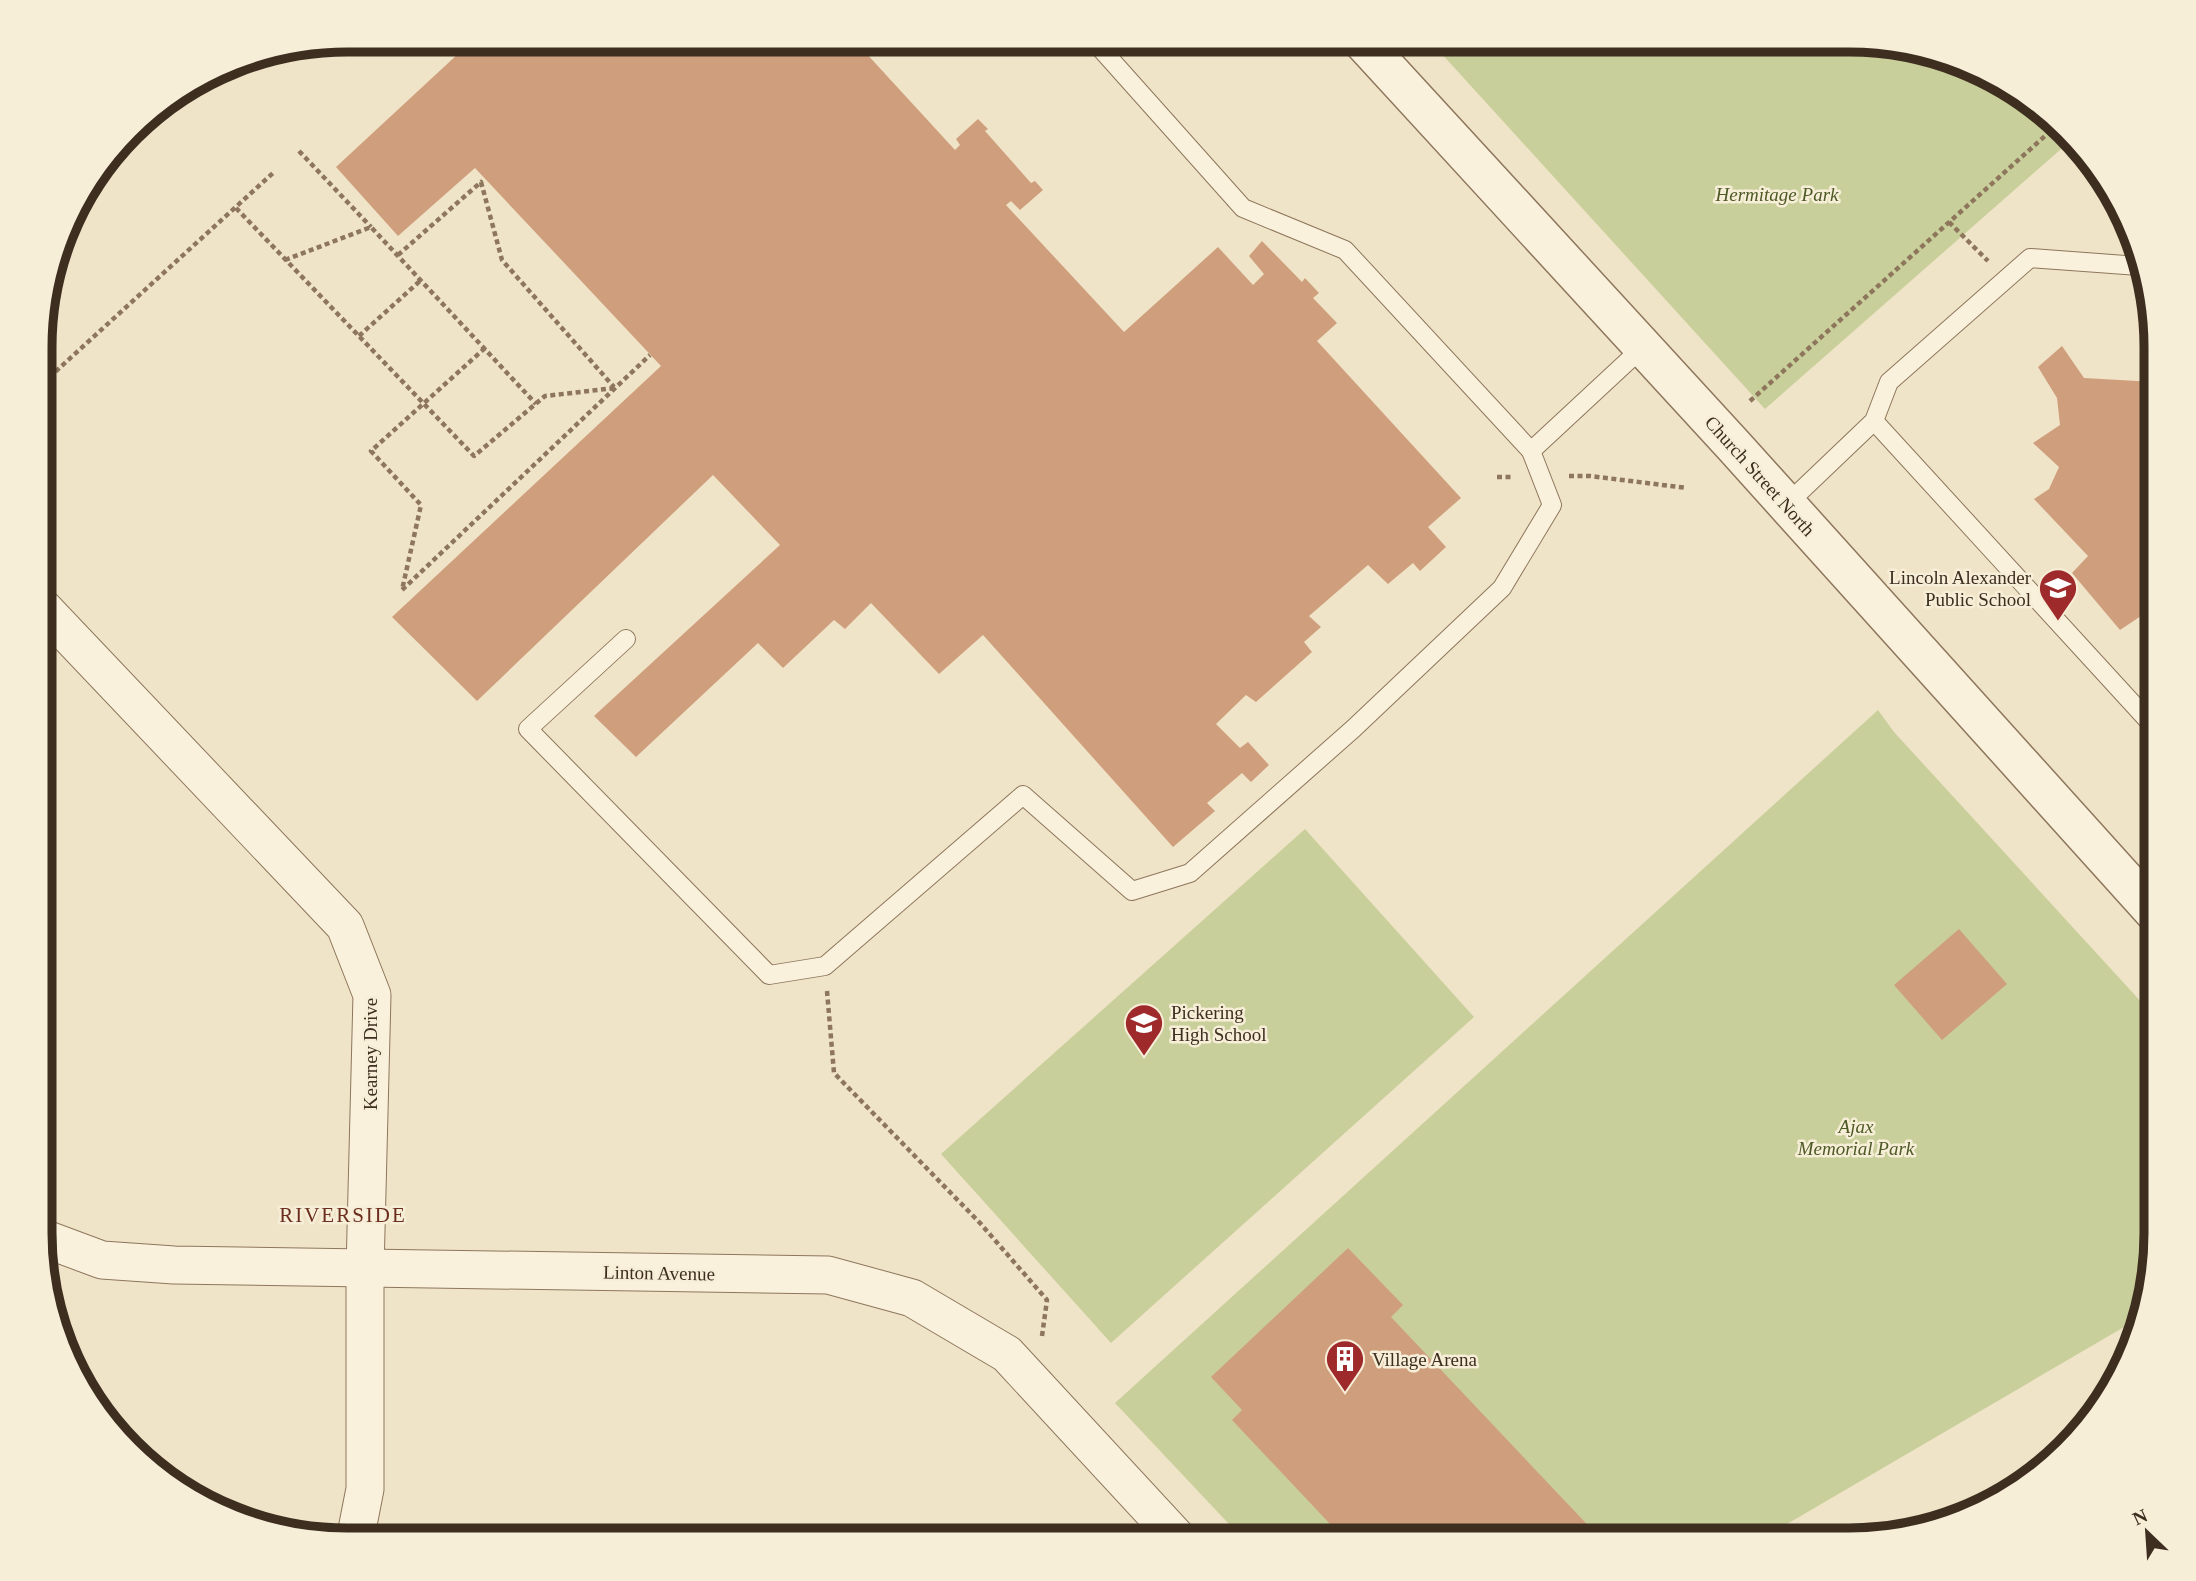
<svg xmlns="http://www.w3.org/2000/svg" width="2196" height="1581" font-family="'Times New Roman',serif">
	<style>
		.green { fill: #c9cf9b }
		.building { fill: #cf9f7d }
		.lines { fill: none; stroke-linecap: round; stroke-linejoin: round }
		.service-casing { stroke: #8d765c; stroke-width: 20 }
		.minor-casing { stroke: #8d765c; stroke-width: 39 }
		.tertiary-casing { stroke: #8d765c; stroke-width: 41 }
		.path { stroke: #8d765c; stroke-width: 4.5; stroke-dasharray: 5 3.5; stroke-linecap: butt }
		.service { stroke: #faf1dc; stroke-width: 18 }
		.minor { stroke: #faf1dc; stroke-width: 37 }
		.tertiary { stroke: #faf1dc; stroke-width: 38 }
		.labels { text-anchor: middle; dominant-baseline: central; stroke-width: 5; stroke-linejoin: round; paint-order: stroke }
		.park-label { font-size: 19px; font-style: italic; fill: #4d5a26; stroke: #f7eed8 }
		.street-label { font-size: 19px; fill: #3d2e20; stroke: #f7eed8 }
		.poi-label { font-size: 19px; fill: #3d2e20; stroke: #f7eed8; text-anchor: start }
		.neighbourhood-label { font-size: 21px; letter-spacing: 2px; fill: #6b2e1e; stroke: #f7eed8 }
		.rim { fill: none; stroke: #3d2e20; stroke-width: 9 }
	</style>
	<rect width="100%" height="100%" fill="#f0e4c8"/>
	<g class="green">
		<path d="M1430,41H1868L1948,57L2036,104L2068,143L1765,409Z"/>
		<path d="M1878,710L1894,732L2155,1017V1253L2143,1316L1758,1541L1244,1540L1115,1403Z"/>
		<path d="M1305,829L1474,1017L1111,1343L941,1154Z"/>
	</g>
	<g class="building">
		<path d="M473,40H854L955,150L960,145L956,139L978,119L988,129L985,131L1031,183L1035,181L1043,190L1020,210L1011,201L1006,205L1124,332L1218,247L1253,285L1264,274L1249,256L1262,241L1302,282L1305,278L1319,293L1313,298L1337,323L1317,341L1461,498L1428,527L1446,547L1420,571L1413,563L1388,584L1368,565L1309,616L1321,627L1304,642L1312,652L1256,702L1246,695L1216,724L1240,748L1248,742L1269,765L1251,782L1242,773L1207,803L1215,811L1173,847L983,635L939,674L871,603L845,629L834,620L783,668L758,643L636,757L594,716L780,545L713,475L477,701L392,617L661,366L475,168L398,236L336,167Z"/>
		<path d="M2062,346L2084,378L2155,382V635L2141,616L2120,630L2072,573L2088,556L2034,499L2049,489L2059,467L2033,443L2060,425L2057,398L2038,367Z"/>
		<path d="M1959,929L2007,984L1942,1040L1894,985Z"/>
		<path d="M1348,1248L1403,1305L1391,1317L1600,1538L1598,1541H1346L1232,1420L1242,1410L1211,1377Z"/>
	</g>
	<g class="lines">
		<g class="service-casing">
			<g id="service">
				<path d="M1094,41L1243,208L1345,250L1531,451L1643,347"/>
				<path d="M1874,421L2155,728"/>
				<path d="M1786,505L1874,421L1889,382L2030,258L2139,266"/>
				<path d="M626,639L528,729L769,975L825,966L1023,795L1132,891L1190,873L1353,729L1502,588L1552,505L1531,451"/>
			</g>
		</g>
		<g class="minor-casing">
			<g id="minor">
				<path d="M43,608L345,926L372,995L365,1270V1489L355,1540"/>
				<path d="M43,1238L102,1260L174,1265L828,1275L912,1298L1007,1354L1179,1540"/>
			</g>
		</g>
		<g class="tertiary-casing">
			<path id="tertiary" d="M1362,41L1734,446L2155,913"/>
		</g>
		<g class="path">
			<path d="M299,151L371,227"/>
			<path d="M236,208L474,456L545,396L615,388"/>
			<path d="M1949,222L1988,261"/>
			<path d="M398,255L481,182L502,260L614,387"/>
			<path d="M285,260L371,227L536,404"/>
			<path d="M359,336L421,280"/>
			<path d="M485,348L371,451L421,505L402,590L650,355"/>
			<path d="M43,383L273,173"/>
			<path d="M1750,401L2055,127"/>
			<path d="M1569,476H1590L1687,488"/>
			<path d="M1497,477H1512"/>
			<path d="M827,991L834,1073L980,1223L1047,1300L1042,1336"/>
		</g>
		<use href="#service" class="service"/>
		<use href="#minor" class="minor"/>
		<use href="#tertiary" class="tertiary"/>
	</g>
	<defs>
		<g id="school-pin" transform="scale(2.0125)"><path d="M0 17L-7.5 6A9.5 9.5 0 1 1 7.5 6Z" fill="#9e2a2b" stroke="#f7eed8"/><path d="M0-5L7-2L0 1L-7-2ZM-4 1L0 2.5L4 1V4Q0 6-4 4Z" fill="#fff"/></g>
		<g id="building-pin" transform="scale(2.0125)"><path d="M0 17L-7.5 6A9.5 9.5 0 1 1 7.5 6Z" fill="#9e2a2b" stroke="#f7eed8"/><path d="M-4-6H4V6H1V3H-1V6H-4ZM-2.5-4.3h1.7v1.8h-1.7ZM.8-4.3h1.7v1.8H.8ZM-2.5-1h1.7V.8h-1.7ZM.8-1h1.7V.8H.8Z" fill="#fff"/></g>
	</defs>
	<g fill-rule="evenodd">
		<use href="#school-pin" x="2058" y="588"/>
		<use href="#school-pin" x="1144" y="1023"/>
		<use href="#building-pin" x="1345" y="1359"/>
	</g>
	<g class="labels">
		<g class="park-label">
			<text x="1777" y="194">Hermitage Park</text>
			<text x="1856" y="1126">Ajax<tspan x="1856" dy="22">Memorial Park</tspan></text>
		</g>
		<g class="street-label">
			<text transform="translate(1760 476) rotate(48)">Church Street North</text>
			<text transform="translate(370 1054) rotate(-90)">Kearney Drive</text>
			<text transform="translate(659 1273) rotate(1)">Linton Avenue</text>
		</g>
		<g class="poi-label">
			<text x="2031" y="577" text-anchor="end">Lincoln Alexander<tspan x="2031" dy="22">Public School</tspan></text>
			<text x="1171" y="1012">Pickering<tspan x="1171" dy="22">High School</tspan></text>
			<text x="1372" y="1359">Village Arena</text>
		</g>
		<g class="neighbourhood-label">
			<text x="343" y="1215">RIVERSIDE</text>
		</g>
	</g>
	<path d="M0 0H2196V1581H0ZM347 52H1849A295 295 0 0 1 2144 347V1233A295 295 0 0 1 1849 1528H347A295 295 0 0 1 52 1233V347A295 295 0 0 1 347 52Z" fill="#f7eed8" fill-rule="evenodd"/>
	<path class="rim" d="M347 52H1849A295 295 0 0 1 2144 347V1233A295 295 0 0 1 1849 1528H347A295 295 0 0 1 52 1233V347A295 295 0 0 1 347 52Z"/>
	<g transform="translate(2147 1532) rotate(335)" stroke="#f7eed8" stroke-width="5" paint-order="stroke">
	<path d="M0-5L12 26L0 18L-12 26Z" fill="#3d2e20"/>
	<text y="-10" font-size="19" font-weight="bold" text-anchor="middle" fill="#3d2e20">N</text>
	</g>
</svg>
